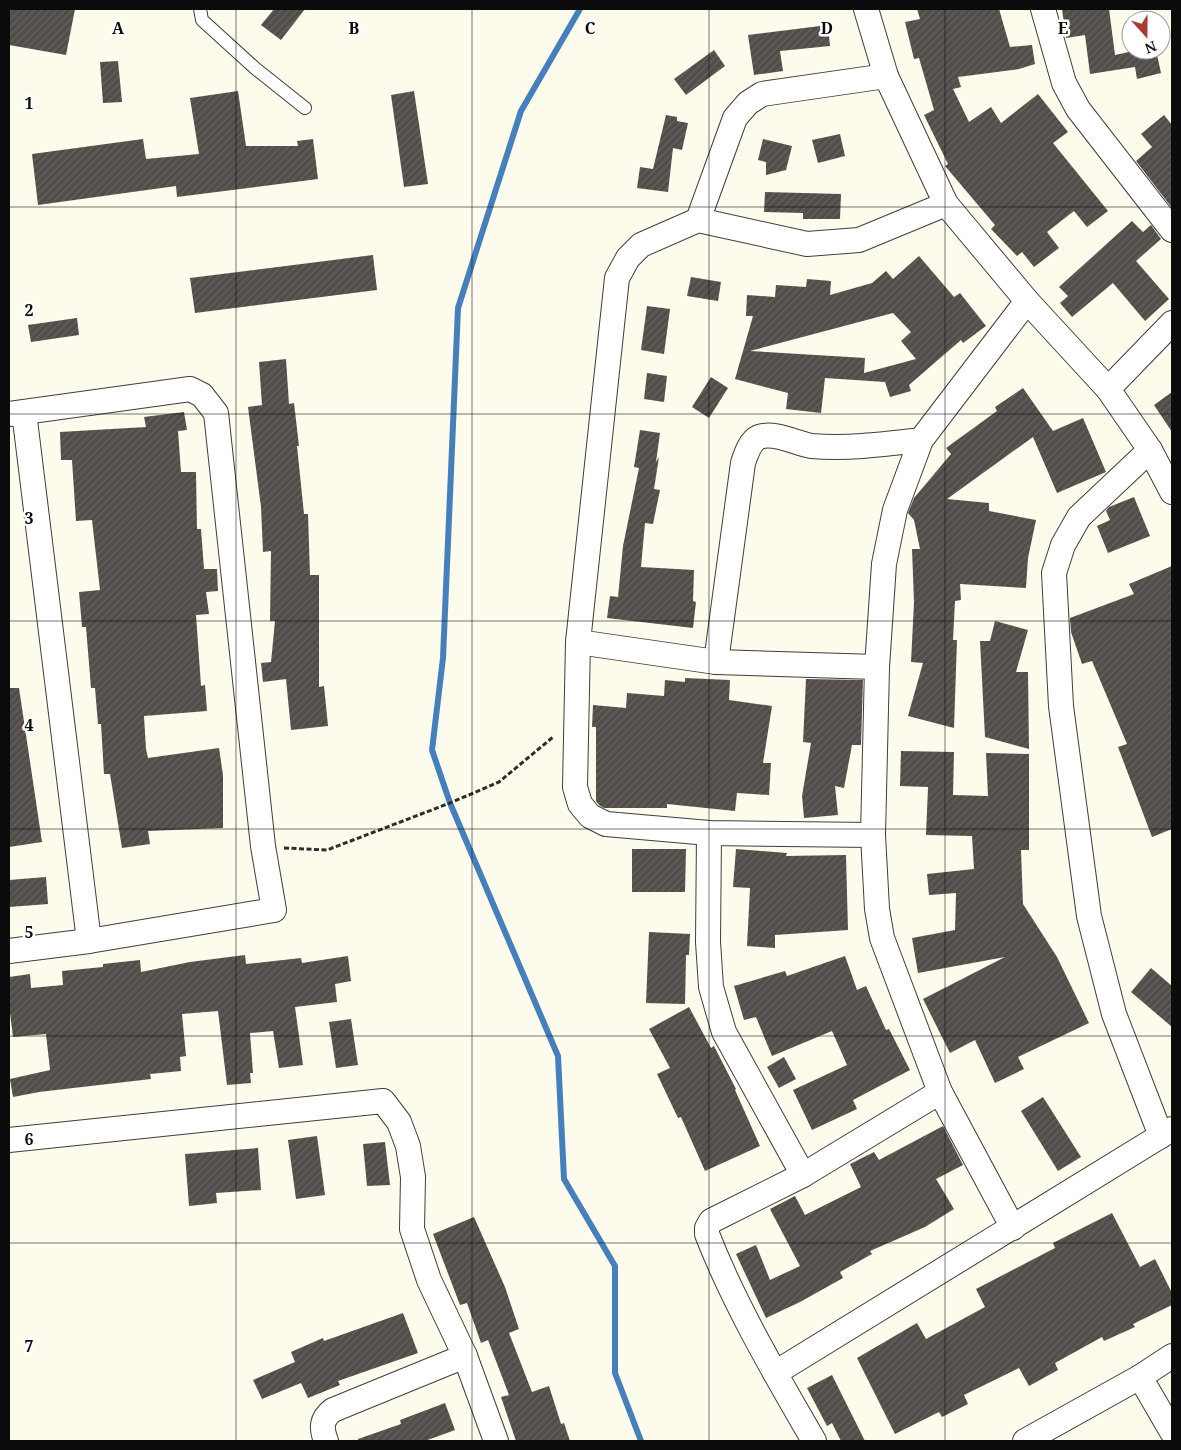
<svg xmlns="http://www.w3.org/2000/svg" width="1181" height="1450" font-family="'Noto Serif',serif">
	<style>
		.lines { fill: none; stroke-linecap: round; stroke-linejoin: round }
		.stream { stroke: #4680bc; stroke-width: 6 }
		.building { fill: url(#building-hatch); fill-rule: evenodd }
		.lane-casing { stroke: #3e3e3e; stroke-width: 14 }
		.street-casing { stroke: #3e3e3e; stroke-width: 26 }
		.path { stroke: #2d2d2d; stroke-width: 3; stroke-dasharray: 5 2.5; stroke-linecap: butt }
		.lane { stroke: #fff; stroke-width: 12 }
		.street { stroke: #fff; stroke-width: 24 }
		.grid { fill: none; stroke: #0b0b0b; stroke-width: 1; stroke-opacity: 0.55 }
		.grid-label { font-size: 16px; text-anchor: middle; font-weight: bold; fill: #0b0b0b; stroke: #fff; stroke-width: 5; stroke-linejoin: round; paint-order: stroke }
	</style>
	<defs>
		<pattern id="building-hatch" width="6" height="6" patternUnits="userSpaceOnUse" patternTransform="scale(1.25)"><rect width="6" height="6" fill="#524d49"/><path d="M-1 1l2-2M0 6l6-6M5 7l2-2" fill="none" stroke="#66625f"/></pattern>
	</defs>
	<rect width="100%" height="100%" fill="#fdfbeb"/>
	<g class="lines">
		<path class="stream" d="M580,9L521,111L458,308L443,658L432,750L450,803L558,1056L564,1179L615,1266V1373L641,1441"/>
	</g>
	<g class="building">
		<path d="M9,9H75L66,55L9,45Z"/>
		<path d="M274,9H305L281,40L261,25Z"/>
		<path d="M917,9H999L1010,47L1032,45L1035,64L1019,69L958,77L961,87L953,89L969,122L991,107L1001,123L1038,94L1068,132L1053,143L1108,211L1087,227L1074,211L1047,232L1059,248L1034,267L1022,252L1017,256L991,229L995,225L945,166L948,164L924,115L934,110L919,58L914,59L905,22L920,19Z"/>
		<path d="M1062,9H1109L1115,55L1138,50H1156L1161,73L1137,79L1135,67L1090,74L1085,35L1066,38Z"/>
		<path d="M828,25L830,46L780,51L783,71L754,75L748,35Z"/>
		<path d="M714,50L725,66L686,95L674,79Z"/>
		<path d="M118,61L122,102L103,103L100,62Z"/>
		<path d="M238,91L246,146H298L297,141L313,139L318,179L177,197L176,186L38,205L32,154L143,139L146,159L199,154L190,98Z"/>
		<path d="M414,91L428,184L404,187L391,95Z"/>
		<path d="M666,115L677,117V121L688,123L682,150L673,148L668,192L637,188L640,167L653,169Z"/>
		<path d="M1164,115L1172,125V208L1136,161L1152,147L1141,134Z"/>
		<path d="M840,134L845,156L818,163L812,140Z"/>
		<path d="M763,139L792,146L786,170L766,175V162L758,160Z"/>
		<path d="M765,192L841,194L840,219H803V213L764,212Z"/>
		<path d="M1132,221L1143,232L1151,225L1161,239L1136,261L1169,299L1145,321L1113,283L1072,317L1060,303L1068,296L1059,287Z"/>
		<path d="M373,255L377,290L195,313L190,278Z"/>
		<path d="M919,256L954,297L960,293L986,326L963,343L961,340L909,385L911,391L890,397L885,382L825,378L821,413L786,409L788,393L735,379L753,316H746L747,295L775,297L776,285L806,287L807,279L831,281L830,295L872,283L886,271L893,279ZM893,313L911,332L901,341L916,359L864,373L865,358L750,351Z"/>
		<path d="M691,277L721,282L718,301L687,296Z"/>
		<path d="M647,306L670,309L664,354L641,350Z"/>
		<path d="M77,318L79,335L31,342L28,325Z"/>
		<path d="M286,359L289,404L294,403L299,446H297L304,514H308L310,575H319V687L324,686L328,726L291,730L286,679L263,682L261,663L271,662L275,621H270L271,551L263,552L261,507L248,407L262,405L259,362Z"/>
		<path d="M647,373L667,376L664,402L644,399Z"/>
		<path d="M711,377L728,388L709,418L692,407Z"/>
		<path d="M1023,388L1053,431L1083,418L1106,472L1057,493L1033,437L947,499L989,503V511L1036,520L1028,558L1026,588L960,584L961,600L955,601L953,640H957L954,728L908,716L923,663L911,662L914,602L912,549H920L914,520L908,513L914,498L951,454L946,448L997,411L995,407Z"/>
		<path d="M1172,392V432L1154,405Z"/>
		<path d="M184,412L187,430L178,431L181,472H196L197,529H201L204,569H217L218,591L206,592L209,614L196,615L201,686L205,685L207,711L144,716L146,749L148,758L219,748L223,775V828L148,831L150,844L122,848L110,774H104L101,724H98L95,688H91L86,627H82L79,592L100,590L92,520L76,521L72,460H61L60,432L146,427L144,417Z"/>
		<path d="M640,430L660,433L656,462L659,457L654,489L660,490L653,524L645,523L641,567L694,570L693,601L696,602L693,628L607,618L610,596L618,597L623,546L639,468L634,467Z"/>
		<path d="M1134,497L1150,536L1108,553L1097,526L1110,520L1106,511L1109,507Z"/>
		<path d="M1172,566V829L1152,837L1118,747L1127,744L1092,661L1082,664L1071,632L1070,618L1134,594L1129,584Z"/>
		<path d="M995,621L1028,630L1016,672H1028L1029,749L985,737L980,641H990Z"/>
		<path d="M685,678L730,680L729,700L772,706L763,763H771L769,795L737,793L735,811L667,804V808H604L599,805L596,801V727H592L593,705L626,708L627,693L664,696L665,680L685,682Z"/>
		<path d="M806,679L863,680L861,745H852L844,788L835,786L838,815L804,818L802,796L811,743L803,742Z"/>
		<path d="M9,688H19L42,842L9,847Z"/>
		<path d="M901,751L954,752L953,795L988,796L986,753L1029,754V850H1021L1023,904L1057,957L1089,1023L1018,1057L1024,1069L995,1083L975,1040L950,1053L923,999L1005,957L918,973L912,938L955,930L956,893L929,895L927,874L974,869L972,836L926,835L928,787L900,786Z"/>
		<path d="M632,849H686L685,892H632Z"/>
		<path d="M736,849L787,853L786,856L846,855L848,930L775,935V948L747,946L750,888L733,887Z"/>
		<path d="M46,877L48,904L9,907V880Z"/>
		<path d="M649,932L690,934L689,955H686L685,1004L646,1003Z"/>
		<path d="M245,955L246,964L301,958L302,963L348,956L351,981L335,984L337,1002L295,1007L303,1065L279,1068L273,1031L250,1033L253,1073H250L251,1083L227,1085L218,1011L182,1014L186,1056L180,1057L181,1071L150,1074L151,1079L39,1092L13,1097L10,1079L50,1070L46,1034L13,1037L9,1005V977L30,974L31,988L63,985L62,971L103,967V964L140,960L141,972L190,962Z"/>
		<path d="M845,956L857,990L866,986L886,1030L889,1029L910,1070L853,1100L857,1109L812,1130L793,1090L847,1065L832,1031L772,1056L756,1017L744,1020L734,986L785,971L787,976Z"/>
		<path d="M1151,968L1172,986V1027L1131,992Z"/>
		<path d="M689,1007L711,1048L714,1046L736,1089L735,1090L760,1146L705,1171L681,1117L678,1118L657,1074L670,1068L649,1029Z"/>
		<path d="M351,1019L358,1065L336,1068L329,1022Z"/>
		<path d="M784,1057L796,1079L779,1088L767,1067Z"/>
		<path d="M1043,1097L1081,1157L1058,1171L1021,1111Z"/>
		<path d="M943,1126L963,1165L936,1179L954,1209L925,1227L870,1251L872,1254L840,1272L843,1278L800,1302L766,1318L736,1254L756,1245L770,1280L800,1266L770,1209L795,1196L805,1215L861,1187L850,1164L874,1152L879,1160Z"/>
		<path d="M317,1136L325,1195L296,1199L288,1140Z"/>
		<path d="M385,1142L390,1185L367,1186L363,1144Z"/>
		<path d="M258,1148L261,1190L216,1193L217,1203L189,1206L185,1154Z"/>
		<path d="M1112,1213L1140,1267L1155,1259L1172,1293V1305L1133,1324L1135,1327L1104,1341L1102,1337L1055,1363L1058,1370L1029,1386L1019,1368L964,1395L968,1404L942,1417L939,1412L895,1434L857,1358L917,1323L926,1339L985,1307L976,1289L1055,1248L1053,1243Z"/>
		<path d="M474,1217L505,1287L519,1329L509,1333L532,1392L549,1386L561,1424L564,1423L570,1441H516L501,1397L509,1395L488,1340L481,1343L467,1303L460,1305L433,1234Z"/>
		<path d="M403,1313L418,1353L338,1381L340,1385L308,1398L301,1383L262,1399L253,1380L295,1362L291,1352L323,1338L324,1341Z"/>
		<path d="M832,1375L865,1441H841L832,1423L827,1426L807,1388Z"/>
		<path d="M445,1403L455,1430L425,1441H358V1439L401,1424L400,1420Z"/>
	</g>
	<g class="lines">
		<g class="lane-casing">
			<path id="lane" d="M200,9L202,20L256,69L305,108"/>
		</g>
		<g class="street-casing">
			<g id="street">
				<path d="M866,9L886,76L946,204L1027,301L921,440L895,510L884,564L877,667L873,835L877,909L882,938L940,1092L1013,1228"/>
				<path d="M1043,9L1064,83L1078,109L1172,230"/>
				<path d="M698,220L735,118L748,103L762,94L886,76"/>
				<path d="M1027,301L1108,389"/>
				<path d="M9,414L24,412L190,389L202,395L216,413L263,846L274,910L89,941L24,412"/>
				<path d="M1150,450L1108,389L1172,323"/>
				<path d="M578,642L575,787L580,804L590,816L606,824L709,833L873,835"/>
				<path d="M716,662L743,463C746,454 750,441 759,437C775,431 797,444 812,446C848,449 886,444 921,440"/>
				<path d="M877,667L716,662L578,642L617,278L628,258L641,245L698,220L807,244L859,240L946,204"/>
				<path d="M709,833L708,942L711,987L724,1032L803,1175"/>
				<path d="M9,951L89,941"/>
				<path d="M1161,1136L1114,1014L1089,916L1061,706L1054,573L1063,545L1079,517L1150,450L1172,492"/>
				<path d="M9,1140L383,1101L399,1122L408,1146L413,1177L412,1229L429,1280L465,1356"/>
				<path d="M775,1373L1172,1129"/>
				<path d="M1140,1377L1172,1432"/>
				<path d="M326,1441C321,1428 321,1419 333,1410L465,1356L496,1441"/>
				<path d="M814,1441C776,1375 735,1306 707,1234V1228L711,1221L803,1175L940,1092"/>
				<path d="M1025,1441L1140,1377L1172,1356"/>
			</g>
		</g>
		<path class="path" d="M284,848L327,850L450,803L499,782L553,737"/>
		<use href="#lane" class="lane"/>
		<use href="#street" class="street"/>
	</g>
	<path class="grid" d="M236,9V1441M472,9V1441M709,9V1441M945,9V1441M9,207H1172M9,414H1172M9,621H1172M9,829H1172M9,1036H1172M9,1243H1172"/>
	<g class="grid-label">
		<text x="118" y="34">A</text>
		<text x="354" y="34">B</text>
		<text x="590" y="34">C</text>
		<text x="827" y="34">D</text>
		<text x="1063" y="34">E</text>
		<text x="29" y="109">1</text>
		<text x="29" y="316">2</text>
		<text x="29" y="524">3</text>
		<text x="29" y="731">4</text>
		<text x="29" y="938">5</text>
		<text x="29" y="1145">6</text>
		<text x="29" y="1352">7</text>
	</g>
	<rect width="1181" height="1450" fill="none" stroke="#0b0b0b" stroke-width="20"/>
	<g transform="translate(1146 35) rotate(159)"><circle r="24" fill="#ffffff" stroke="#9d9d9d"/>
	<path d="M0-4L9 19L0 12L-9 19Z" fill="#a93c35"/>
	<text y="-8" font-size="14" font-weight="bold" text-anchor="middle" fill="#0b0b0b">N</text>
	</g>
</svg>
